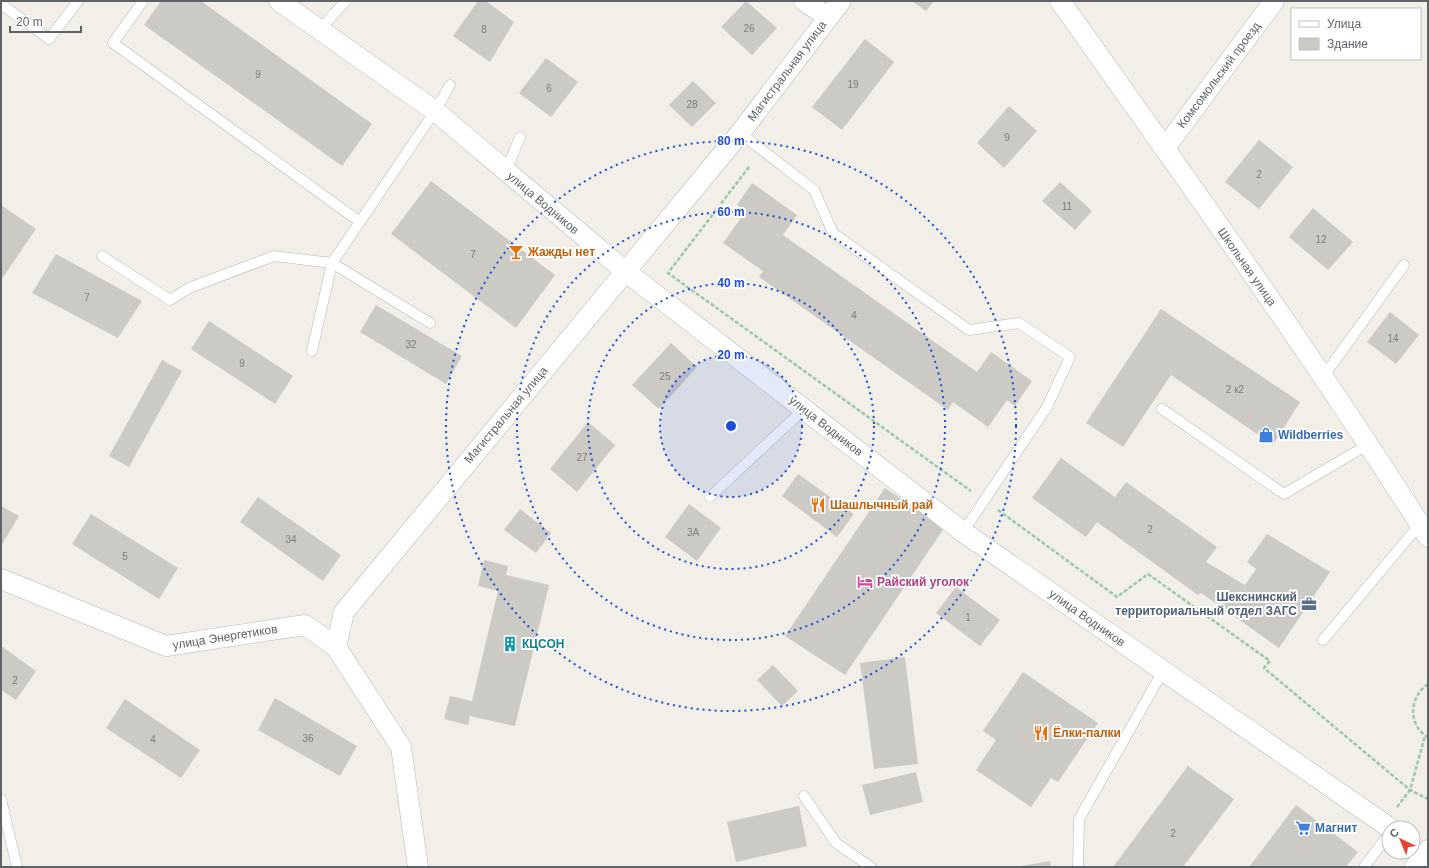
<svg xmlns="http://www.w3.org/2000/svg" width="1429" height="868" font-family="Arial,sans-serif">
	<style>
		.building { fill: #cccac5 }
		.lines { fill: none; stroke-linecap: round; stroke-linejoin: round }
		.lane-casing { stroke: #b5b8bc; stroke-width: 11 }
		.street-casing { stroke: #b5b8bc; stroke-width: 21 }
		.path { stroke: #9cc7a9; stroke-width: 2.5; stroke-dasharray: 4 2; stroke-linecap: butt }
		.lane { stroke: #fff; stroke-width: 10 }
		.street { stroke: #fff; stroke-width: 20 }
		.ring { fill: none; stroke: #1d4ed8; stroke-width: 2; stroke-dasharray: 2 4 }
		.labels { text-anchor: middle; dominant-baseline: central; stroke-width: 4; stroke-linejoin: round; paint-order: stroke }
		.number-label { font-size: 10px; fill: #7a7d7f }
		.street-label { font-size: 12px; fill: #5f6368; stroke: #fff }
		.food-label { font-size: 12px; font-weight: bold; fill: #c56008; stroke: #fff; text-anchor: start }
		.shop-label { font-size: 12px; font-weight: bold; fill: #366cbe; stroke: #fff; text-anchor: start }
		.hotel-label { font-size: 12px; font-weight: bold; fill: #b23c85; stroke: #fff; text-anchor: start }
		.service-label { font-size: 12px; font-weight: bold; fill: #4e5e75; stroke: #fff; text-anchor: end }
		.culture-label { font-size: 12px; font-weight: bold; fill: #0d838f; stroke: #fff; text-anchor: start }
		.centre { fill: #1d4ed8; stroke: #fff; stroke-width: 2 }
		.ring-label { font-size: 12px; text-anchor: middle; font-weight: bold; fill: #1d4ed8; stroke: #fff; stroke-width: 4; stroke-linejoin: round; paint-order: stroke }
	</style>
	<rect width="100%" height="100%" fill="#f1efe8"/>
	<g class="building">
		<path d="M161,1H201L372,124L342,166L144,25Z"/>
		<path d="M478,1H486L514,22L490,62L453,36Z"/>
		<path d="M746,1L777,28L752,55L721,27Z"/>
		<path d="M912,1H934L926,11Z"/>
		<path d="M865,39L894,62L842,130L812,107Z"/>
		<path d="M546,58L578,82L551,117L519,93Z"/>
		<path d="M693,81L716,103L692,127L669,105Z"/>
		<path d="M1009,106L1037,131L1004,168L977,143Z"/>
		<path d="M1259,140L1293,167L1259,209L1225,182Z"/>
		<path d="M431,181L555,275L516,328L391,234Z"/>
		<path d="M1060,182L1092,211L1075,230L1042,201Z"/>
		<path d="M752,183L797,215L783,235L977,372L991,352L1032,381L1015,406L1007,400L988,427L953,402L948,410L759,277L763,271L723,243L746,211L737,205Z"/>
		<path d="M1,205L36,229L1,280Z"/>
		<path d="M1313,208L1353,242L1328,270L1289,237Z"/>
		<path d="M56,254L142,301L118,338L32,293Z"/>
		<path d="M376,305L462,356L446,384L360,332Z"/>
		<path d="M1161,309L1300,402L1273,445L1171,375L1123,447L1086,423Z"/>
		<path d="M1390,312L1419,335L1396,364L1367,342Z"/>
		<path d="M209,321L293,376L275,404L191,349Z"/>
		<path d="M671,343L697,367L659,409L632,385Z"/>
		<path d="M162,360L182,371L129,467L109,456Z"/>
		<path d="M588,422L615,445L577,492L550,469Z"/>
		<path d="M1061,458L1115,497L1126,482L1217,547L1206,562L1245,585L1256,569L1247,562L1267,534L1330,572L1279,648L1201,593L1198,595L1097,522L1086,537L1032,498Z"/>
		<path d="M798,474L854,514L837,537L782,496Z"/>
		<path d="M885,488L944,528L845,675L785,636Z"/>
		<path d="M258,497L341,555L323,581L240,522Z"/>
		<path d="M689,504L721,528L697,561L665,537Z"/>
		<path d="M1,506L19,516L1,546Z"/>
		<path d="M520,509L551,533L536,553L504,530Z"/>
		<path d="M91,514L178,568L159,599L72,544Z"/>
		<path d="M484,560L508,566L506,575L549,585L515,726L470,716L468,725L444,719L450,696L472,701L498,591L478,586Z"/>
		<path d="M956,587L1000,620L980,646L936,613Z"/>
		<path d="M1,646L36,671L16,700L1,690Z"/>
		<path d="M905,657L918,764L874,769L860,663Z"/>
		<path d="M773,665L798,691L782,706L757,680Z"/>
		<path d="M1023,672L1098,723L1058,782L1051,778L1031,807L976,770L996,740L983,731Z"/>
		<path d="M275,698L357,746L340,776L258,730Z"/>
		<path d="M125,699L200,750L181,778L106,728Z"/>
		<path d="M1188,766L1234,799L1183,867H1113Z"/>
		<path d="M916,772L923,802L870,815L862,785Z"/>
		<path d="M1296,805L1358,852L1346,867H1249Z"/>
		<path d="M799,806L807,846L736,862L727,822Z"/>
		<path d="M1050,861L1051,867H1021V866Z"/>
	</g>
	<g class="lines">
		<g class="lane-casing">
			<g id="lane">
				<path d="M143,1L113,43L360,222"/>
				<path d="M1,4L49,39L78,1"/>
				<path d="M319,30L345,2"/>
				<path d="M740,133L814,190L833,233L969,330L1019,323L1070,357L1047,407L963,532"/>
				<path d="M506,171L520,137"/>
				<path d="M102,256L170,300L189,288L274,256L332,263L435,111L450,85"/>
				<path d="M312,351L332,263L430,323"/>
				<path d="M1323,377L1404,265"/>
				<path d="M1162,409L1284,494L1369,444"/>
				<path d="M710,497L804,409"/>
				<path d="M1323,640L1420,524"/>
				<path d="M804,796L836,843L871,867"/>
				<path d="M1,799L17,867"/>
				<path d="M1078,867L1079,819L1163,671"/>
				<path d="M1364,867L1389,834"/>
			</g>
		</g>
		<g class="street-casing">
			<g id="street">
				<path d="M279,1L435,111L625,271L963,532L1390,828"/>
				<path d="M804,1L828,17"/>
				<path d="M1060,1C1185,177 1312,354 1428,537"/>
				<path d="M1165,148L1274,1"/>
				<path d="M1,579L166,646L305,625L336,647"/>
				<path d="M418,867L401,747L336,647L344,612L740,133L841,1"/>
				<path d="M1415,867L1428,850"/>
			</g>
		</g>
		<g class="path">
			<path d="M749,167L668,273L971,491"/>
			<path d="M998,510L1117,597L1148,574L1270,661L1264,668L1410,790L1428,799"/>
			<path d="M1428,684C1425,687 1421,689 1419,693C1409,707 1412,729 1428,737"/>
			<path d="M1397,807L1410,790L1425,736"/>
		</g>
		<use href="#lane" class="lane"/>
		<use href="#street" class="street"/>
	</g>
	<circle cx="731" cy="426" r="71" fill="#1d4ed8" fill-opacity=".12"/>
	<g class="ring">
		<circle cx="731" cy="426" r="71"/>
		<circle cx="731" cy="426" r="143"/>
		<circle cx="731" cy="426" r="214"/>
		<circle cx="731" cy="426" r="285"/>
	</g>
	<defs>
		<g id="bar-bare" transform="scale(1.2)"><path d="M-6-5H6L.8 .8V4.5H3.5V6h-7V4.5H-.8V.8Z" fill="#e8710a" stroke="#fff" stroke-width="2.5" paint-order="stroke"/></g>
		<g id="shop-bare" transform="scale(1.2)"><path d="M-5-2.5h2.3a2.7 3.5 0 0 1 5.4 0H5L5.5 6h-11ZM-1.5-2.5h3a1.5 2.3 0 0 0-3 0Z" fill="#3f7fe0" stroke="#fff" stroke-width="2.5" paint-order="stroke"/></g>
		<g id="restaurant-bare" transform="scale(1.2)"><path d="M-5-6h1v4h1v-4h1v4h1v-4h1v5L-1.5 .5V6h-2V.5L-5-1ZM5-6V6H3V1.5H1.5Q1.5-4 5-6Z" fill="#e8710a" stroke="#fff" stroke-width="2.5" paint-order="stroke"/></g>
		<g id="hotel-bare" transform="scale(1.2)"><path d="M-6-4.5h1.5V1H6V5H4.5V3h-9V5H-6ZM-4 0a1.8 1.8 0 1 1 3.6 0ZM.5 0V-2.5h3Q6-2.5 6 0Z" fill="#d1479c" stroke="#fff" stroke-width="2.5" paint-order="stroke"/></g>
		<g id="office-bare" transform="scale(1.2)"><path d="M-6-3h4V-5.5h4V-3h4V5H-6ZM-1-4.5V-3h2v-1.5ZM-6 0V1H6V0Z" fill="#5c6f8a" stroke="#fff" stroke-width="2.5" paint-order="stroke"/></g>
		<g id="building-bare" transform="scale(1.2)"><path d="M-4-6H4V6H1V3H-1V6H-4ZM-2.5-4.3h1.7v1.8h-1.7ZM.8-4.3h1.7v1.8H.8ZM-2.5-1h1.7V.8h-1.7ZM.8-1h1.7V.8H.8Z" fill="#0f9aa8" stroke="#fff" stroke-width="2.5" paint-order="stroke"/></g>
		<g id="supermarket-bare" transform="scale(1.2)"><path d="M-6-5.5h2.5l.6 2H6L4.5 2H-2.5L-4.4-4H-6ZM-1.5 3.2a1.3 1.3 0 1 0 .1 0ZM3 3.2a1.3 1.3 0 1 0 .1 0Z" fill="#3f7fe0" stroke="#fff" stroke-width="2.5" paint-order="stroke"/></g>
	</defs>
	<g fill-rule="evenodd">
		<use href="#bar-bare" x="516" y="252"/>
		<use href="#shop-bare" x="1266" y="435"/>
		<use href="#restaurant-bare" x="818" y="505"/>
		<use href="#hotel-bare" x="865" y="582"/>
		<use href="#office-bare" x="1309" y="604"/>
		<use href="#building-bare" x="510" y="644"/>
		<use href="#restaurant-bare" x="1041" y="733"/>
		<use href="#supermarket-bare" x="1303" y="828"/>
	</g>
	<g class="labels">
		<g class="number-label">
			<text x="749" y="28">26</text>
			<text x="484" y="29">8</text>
			<text x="258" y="74">9</text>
			<text x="853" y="84">19</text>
			<text x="549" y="88">6</text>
			<text x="692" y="104">28</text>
			<text x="1007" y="137">9</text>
			<text x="1259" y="174">2</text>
			<text x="1067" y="206">11</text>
			<text x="1321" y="239">12</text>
			<text x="473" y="254">7</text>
			<text x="87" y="297">7</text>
			<text x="854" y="315">4</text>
			<text x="1393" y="338">14</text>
			<text x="411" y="344">32</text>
			<text x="242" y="363">9</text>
			<text x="665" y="376">25</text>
			<text x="1235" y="389">2 к2</text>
			<text x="582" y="457">27</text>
			<text x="1150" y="529">2</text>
			<text x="693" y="532">3А</text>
			<text x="291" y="539">34</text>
			<text x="125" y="556">5</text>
			<text x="968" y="617">1</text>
			<text x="15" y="680">2</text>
			<text x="308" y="738">36</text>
			<text x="153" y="739">4</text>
			<text x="1173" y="833">2</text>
		</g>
		<g class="street-label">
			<text transform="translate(787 71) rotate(-53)">Магистральная улица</text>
			<text transform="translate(1219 75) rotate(-53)">Комсомольский проезд</text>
			<text transform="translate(543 203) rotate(40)">улица Водников</text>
			<text transform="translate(1247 267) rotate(55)">Школьная улица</text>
			<text transform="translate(506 415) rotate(-50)">Магистральная улица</text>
			<text transform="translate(826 426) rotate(38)">улица Водников</text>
			<text transform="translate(1087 618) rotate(35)">улица Водников</text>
			<text transform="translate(225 637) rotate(-9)">улица Энергетиков</text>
		</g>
		<g class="food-label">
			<text x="528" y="252">Жажды нет</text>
			<text x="830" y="505">Шашлычный рай</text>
			<text x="1053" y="733">Ёлки-палки</text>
		</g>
		<g class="shop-label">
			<text x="1278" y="435">Wildberries</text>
			<text x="1315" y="828">Магнит</text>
		</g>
		<g class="hotel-label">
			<text x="877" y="582">Райский уголок</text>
		</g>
		<g class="service-label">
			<text x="1297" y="597">Шекснинский<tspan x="1297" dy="14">территориальный отдел ЗАГС</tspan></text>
		</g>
		<g class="culture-label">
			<text x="522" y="644">КЦСОН</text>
		</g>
	</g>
	<circle cx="731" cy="426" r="6" class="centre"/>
	<g class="ring-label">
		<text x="731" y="145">80 m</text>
		<text x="731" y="216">60 m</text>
		<text x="731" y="287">40 m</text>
		<text x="731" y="359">20 m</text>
	</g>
	<rect width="1429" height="868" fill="none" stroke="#5f6368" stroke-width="4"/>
	<rect x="1291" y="8" width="130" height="52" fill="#ffffff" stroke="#bfc1c3"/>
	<rect x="1299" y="21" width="20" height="6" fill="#ffffff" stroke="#bfc1c3"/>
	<text x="1327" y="28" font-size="12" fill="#5f6368">Улица</text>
	<rect x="1299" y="38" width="20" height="12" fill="#cccac5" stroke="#bfc1c3"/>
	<text x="1327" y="48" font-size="12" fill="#5f6368">Здание</text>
	<g transform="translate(1401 840) rotate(316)"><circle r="19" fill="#ffffff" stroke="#bfc1c3"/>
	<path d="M0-3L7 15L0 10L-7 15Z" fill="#ea4335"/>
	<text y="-6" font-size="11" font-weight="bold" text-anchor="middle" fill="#5f6368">С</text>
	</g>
	<path d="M10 26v6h71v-6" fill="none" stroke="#5f6368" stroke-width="2"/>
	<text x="16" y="26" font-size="12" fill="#5f6368" stroke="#ffffff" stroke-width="3" paint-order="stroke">20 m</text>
</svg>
